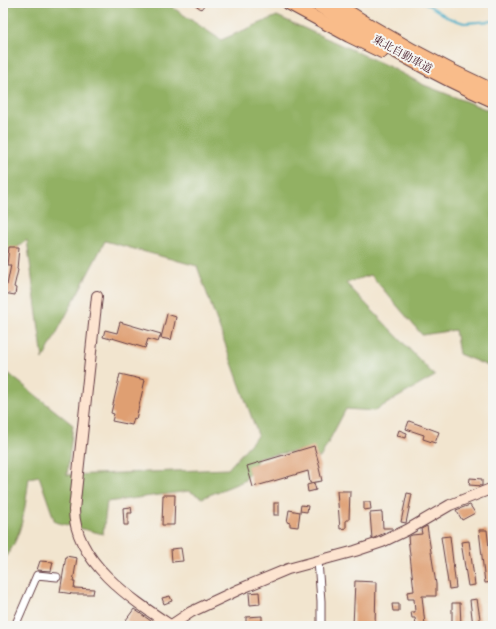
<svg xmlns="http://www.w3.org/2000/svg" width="496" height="629" font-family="Vollkorn,'Noto Serif JP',serif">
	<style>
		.forest { fill: #92b164; stroke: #6e6848 }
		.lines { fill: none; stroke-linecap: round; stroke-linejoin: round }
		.stream { stroke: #4aafca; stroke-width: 2 }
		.building { fill: #df9f72 }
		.street-casing { stroke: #633d44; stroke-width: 9 }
		.secondary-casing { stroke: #633d44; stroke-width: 12 }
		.highway-casing { stroke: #633d44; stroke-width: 14 }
		.street { stroke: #fff; stroke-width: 7 }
		.secondary { stroke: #fde4d0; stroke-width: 10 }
		.highway { stroke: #f9bc8a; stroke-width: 12 }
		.labels { text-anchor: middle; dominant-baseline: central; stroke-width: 4; stroke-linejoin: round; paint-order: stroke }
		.street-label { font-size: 11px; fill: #4a1f2b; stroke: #f6f6f2 }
	</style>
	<rect width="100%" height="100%" fill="#f6f6f2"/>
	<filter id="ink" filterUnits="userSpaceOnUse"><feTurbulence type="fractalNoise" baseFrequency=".025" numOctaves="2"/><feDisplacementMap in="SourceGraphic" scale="8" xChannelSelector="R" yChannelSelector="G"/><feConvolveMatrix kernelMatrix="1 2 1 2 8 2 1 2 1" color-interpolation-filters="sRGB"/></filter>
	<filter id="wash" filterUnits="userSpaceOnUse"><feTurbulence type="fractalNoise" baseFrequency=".012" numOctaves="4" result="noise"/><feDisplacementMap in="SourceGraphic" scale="16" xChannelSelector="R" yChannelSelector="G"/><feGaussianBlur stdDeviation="0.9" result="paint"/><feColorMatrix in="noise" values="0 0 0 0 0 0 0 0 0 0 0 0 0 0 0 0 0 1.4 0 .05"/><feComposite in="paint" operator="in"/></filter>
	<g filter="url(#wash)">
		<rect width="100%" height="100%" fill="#f2e5cf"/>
		<path class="forest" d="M3,3H172V7L221,40L277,16L390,67L424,85L493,112V368L459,354L455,330L422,335L371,275L346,283L435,376L374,411L346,409L320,458L303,450L259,457L244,481L202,498L189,491L107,502L103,534L55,522L39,476L29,478C25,506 23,538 3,560V369L73,425L67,475L228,469L258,435L197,266L105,241L43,359L27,240L3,258Z"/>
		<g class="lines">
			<path class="stream" d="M425,3L449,18L464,23L493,21"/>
		</g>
		<g id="blocks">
			<g class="building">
				<path d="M193,3H206L201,9Z"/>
				<path d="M9,247H19L17,269L18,270L14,287L16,288L15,295L3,293L4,285H7L11,265H7Z"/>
				<path d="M167,314L176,317L171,340L161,338Z"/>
				<path d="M120,322L161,334L158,342L148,339L145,348L112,338L111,339L103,337L105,330L117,333Z"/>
				<path d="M120,374L145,380L136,419L134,418L132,425L112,421L114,414L111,413Z"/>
				<path d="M409,421L439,432L435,443L423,439L424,435L406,429Z"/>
				<path d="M399,430L407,433L406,438L397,436Z"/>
				<path d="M314,446L320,467L319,468L322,481L310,483L308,471L253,487L247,466Z"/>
				<path d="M470,478L482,479V486L469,485Z"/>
				<path d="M314,483L316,490L308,492L307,485Z"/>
				<path d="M337,491H350L349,520H346V528L340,529Z"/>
				<path d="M407,493L412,494L406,523L401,522Z"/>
				<path d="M163,495H175L174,525H162Z"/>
				<path d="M364,502H370L371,509L364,510Z"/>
				<rect x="274" y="503" width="5" height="12"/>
				<path d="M301,505L308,506L307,512L300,511Z"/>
				<path d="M470,505L475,513L462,520L456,510Z"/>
				<path d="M131,507L132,513H128V525H124L123,508Z"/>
				<path d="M289,510L300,512L298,527L290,526V523L287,522Z"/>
				<path d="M382,512L383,528H393V529L372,539L370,513Z"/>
				<path d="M427,526L436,584V596H422L425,625L416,626L415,618H412L411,612H415L414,599H408L407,592L414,591L408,537L412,535L422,534L421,529Z"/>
				<path d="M479,530H487L493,582L485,583Z"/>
				<path d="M450,536L456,588L449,589L441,537Z"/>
				<path d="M469,541L475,585L468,586L461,542Z"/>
				<path d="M181,548L183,561L172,562L171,549Z"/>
				<path d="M66,556L77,558L73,582H75L74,588L94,589L93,594H73L60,592Z"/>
				<path d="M40,561L53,562L51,571L37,570Z"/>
				<path d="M355,581L376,582L375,626H353Z"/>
				<path d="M259,592L260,604L250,605L249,593Z"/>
				<path d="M170,596L172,601L164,604L162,598Z"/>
				<path d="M477,599L481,625L473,626L470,600Z"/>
				<path d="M452,603H460L461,626L452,625Z"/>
				<path d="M392,604H399V611H393Z"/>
				<path d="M134,609L158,626H134L126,620Z"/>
				<path d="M262,616V626H246V617Z"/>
			</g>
		</g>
	</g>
	<g filter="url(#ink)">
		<use href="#blocks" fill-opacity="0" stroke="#633d44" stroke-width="1"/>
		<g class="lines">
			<g class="street-casing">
				<g id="street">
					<path d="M318,561L321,601V626"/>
					<path d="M15,626L37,575L57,577"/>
				</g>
			</g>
			<g class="secondary-casing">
				<g id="secondary">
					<path d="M97,296L74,510C75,562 131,599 170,625"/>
					<path d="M170,626L191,612L240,589L288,569L355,551L382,542L407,530L450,505L493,488"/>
				</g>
			</g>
			<g class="highway-casing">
				<g id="highway">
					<path d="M288,3L349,36L382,52"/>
					<path d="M314,3C372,39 431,74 493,101"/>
					<path d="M335,3C385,36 438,65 493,90"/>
				</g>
			</g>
			<use href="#street" class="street"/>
			<use href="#secondary" class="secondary"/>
			<use href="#highway" class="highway"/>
		</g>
	</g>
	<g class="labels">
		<g class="street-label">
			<text transform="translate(402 55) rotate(29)">東北自動車道</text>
		</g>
	</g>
	<rect width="496" height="629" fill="none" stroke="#f6f6f2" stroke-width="16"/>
</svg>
